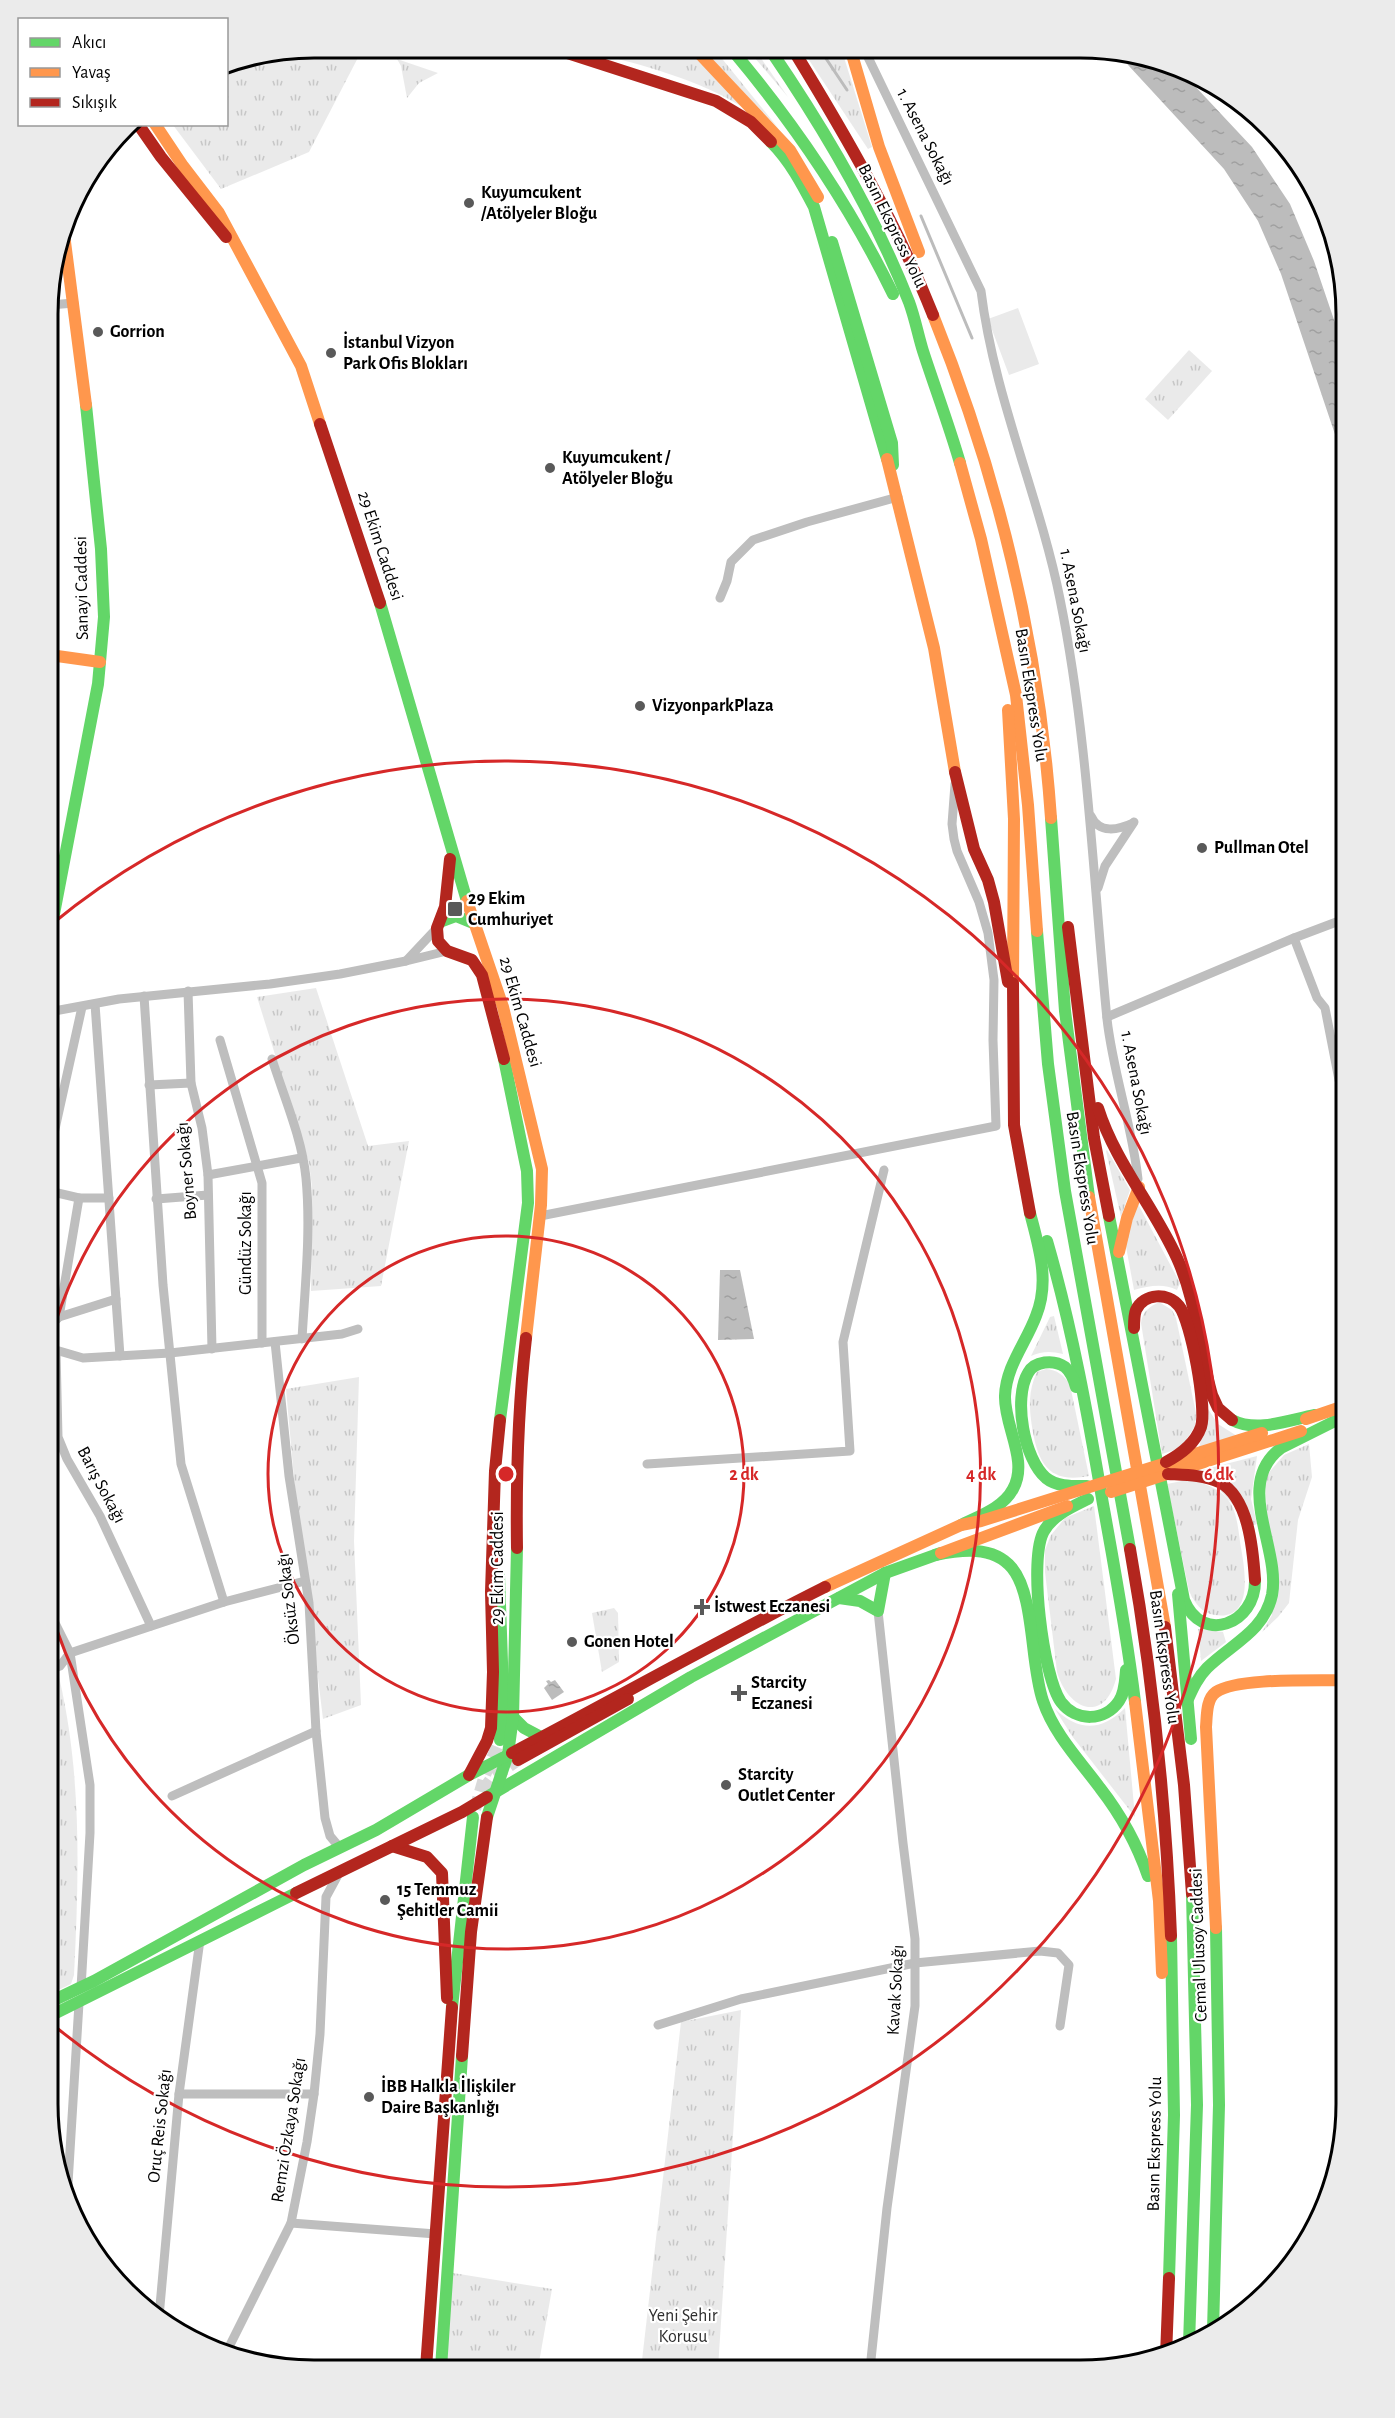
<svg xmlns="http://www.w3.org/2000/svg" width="1395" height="2418" font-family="'Alegreya Sans',sans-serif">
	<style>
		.grass { fill: url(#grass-tufts) }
		.garden { fill: #eaeaea }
		.water { fill: url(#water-ripples) }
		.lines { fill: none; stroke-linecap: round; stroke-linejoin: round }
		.stream { stroke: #bcbcbc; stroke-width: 3 }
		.secondary-tunnel { stroke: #d9d9d9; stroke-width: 12; stroke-dasharray: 12 6; stroke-linecap: butt }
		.street { stroke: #bebebe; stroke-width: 9 }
		.fast { stroke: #63d668; stroke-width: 12 }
		.slow { stroke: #ff974d; stroke-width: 12 }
		.jam { stroke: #b3261e; stroke-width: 12 }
		.ring { fill: none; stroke: #d62828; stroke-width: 3 }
		.poi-dot { fill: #595959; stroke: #fff; stroke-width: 2 }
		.labels { text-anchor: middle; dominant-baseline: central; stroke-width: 4.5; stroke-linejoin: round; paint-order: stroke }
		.street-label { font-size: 18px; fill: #000; stroke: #fff }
		.poi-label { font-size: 18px; font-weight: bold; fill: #000; stroke: #fff; text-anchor: start }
		.park-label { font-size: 18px; fill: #303030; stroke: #fff }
		.rim { fill: none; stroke: #000; stroke-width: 3 }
		.centre { fill: #d62828; stroke: #fff; stroke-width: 3 }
		.ring-label { font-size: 18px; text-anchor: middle; font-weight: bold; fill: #d62828; stroke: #fff; stroke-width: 4.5; stroke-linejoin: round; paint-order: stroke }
	</style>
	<defs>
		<pattern id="grass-tufts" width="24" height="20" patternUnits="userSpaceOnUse" patternTransform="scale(1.5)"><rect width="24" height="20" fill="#eaeaea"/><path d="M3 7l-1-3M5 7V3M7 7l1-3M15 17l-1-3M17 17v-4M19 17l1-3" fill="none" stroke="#c7c7c7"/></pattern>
		<pattern id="water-ripples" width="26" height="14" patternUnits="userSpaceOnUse" patternTransform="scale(1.5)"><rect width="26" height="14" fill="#bcbcbc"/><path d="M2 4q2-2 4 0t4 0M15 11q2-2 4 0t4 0" fill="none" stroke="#a0a0a0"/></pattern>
	</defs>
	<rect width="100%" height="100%" fill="#fff"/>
	<g class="grass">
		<path d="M314,48H363L309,152L221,189L173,125L226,124L227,65Z"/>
		<path d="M595,50H690L744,108C698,79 645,66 592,52Z"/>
		<path d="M703,50H715L779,129Z"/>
		<path d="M749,51H756L788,97Z"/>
		<path d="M803,51H842L872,147L868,149Z"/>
		<path d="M397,59L438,73L419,83L407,98L401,66Z"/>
		<path d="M1189,350L1212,371L1168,420L1145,399Z"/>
		<path d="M316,988L368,1146L409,1141L381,1286L311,1291L312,1187L309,1163L257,997Z"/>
		<path d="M1107,1150L1130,1190L1121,1217L1106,1151Z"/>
		<path d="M1138,1204L1180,1283L1177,1290C1163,1283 1149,1286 1134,1290L1125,1241Z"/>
		<path d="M1159,1302L1172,1310L1176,1318L1196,1413L1195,1426L1181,1448L1162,1454L1141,1323C1142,1312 1149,1307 1159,1302Z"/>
		<path d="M1054,1316L1063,1354C1051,1351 1042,1351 1031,1356L1050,1317Z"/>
		<path d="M1046,1369C1057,1370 1064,1375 1070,1385L1089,1476C1048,1484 1038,1463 1032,1427C1029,1407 1028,1391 1037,1372Z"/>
		<path d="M359,1377L354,1541L361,1705L323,1719L295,1489L286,1389Z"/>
		<path d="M1208,1409L1218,1424L1237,1436L1199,1448Z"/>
		<path d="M1309,1444L1312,1477L1298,1520L1289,1603L1278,1617L1262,1632L1272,1615L1265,1477L1284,1455Z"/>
		<path d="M1257,1456L1251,1499L1257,1524L1252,1526L1202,1470Z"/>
		<path d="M1192,1479C1203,1484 1216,1487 1225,1496C1238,1509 1238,1531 1241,1548C1245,1570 1254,1621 1215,1615C1201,1613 1195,1603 1189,1591L1167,1484Z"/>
		<path d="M1094,1506L1116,1679C1104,1724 1068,1710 1057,1672L1045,1572V1550L1051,1535L1065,1518Z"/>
		<path d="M614,1608L618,1613L619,1662L602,1672L592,1613Z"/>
		<path d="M1198,1629L1223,1632L1226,1642L1201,1661Z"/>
		<path d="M59,1677C82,1775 79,1875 74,1975L71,1984L48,1995L49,1680Z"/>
		<path d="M1125,1708L1135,1817L1072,1736L1055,1709C1079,1732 1102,1731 1125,1708Z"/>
		<path d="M741,2010L718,2369H641L681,2022Z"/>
		<path d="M453,2273L552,2289L538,2368H445Z"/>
	</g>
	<path class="garden" d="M1018,308L1039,364L1009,375L988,319Z"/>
	<g class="water">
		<path d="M1117,53H1132L1178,68L1252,147L1290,204L1314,261L1347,358V470L1281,274L1258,221L1224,169Z"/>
		<path d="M720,1270H740L754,1339L718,1340Z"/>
		<path d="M555,1680L564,1692L552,1700L544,1688L548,1684L546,1681L549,1680L551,1682Z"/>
	</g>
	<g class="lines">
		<g class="stream">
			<path d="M821,51L847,90"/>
			<path d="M921,216L972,338"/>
		</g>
		<g class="secondary-tunnel">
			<path d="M483,1790L491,1779L518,1760"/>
			<path d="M475,1809L485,1775L500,1740"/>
		</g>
		<g class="street">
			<path d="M865,51L981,291C994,397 1039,495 1060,599C1088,737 1093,879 1107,1019C1113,1073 1132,1125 1138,1179"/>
			<path d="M50,305L74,303"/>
			<path d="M720,598L727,581L731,562L753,540L807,522L898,497"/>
			<path d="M1091,816C1099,834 1118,830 1133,823"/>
			<path d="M1098,888L1105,866L1134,822"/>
			<path d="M437,928L406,961L447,951"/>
			<path d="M188,991L191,1083L202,1128L208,1175L212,1349"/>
			<path d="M144,996L163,1285L181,1464L224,1602"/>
			<path d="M95,1004L120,1356"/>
			<path d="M49,1012L119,999L270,984L340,974L406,961"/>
			<path d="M1107,1017L1294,938"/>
			<path d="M220,1040L262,1183V1343"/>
			<path d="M272,1059C284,1097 302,1138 306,1178C311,1231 305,1286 302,1339"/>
			<path d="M149,1085L191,1083"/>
			<path d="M1347,1106L1339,1080L1325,1008L1317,998L1294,938L1347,918"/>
			<path d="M49,1156L82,1007"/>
			<path d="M208,1175L301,1158"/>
			<path d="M49,1191L79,1198H109"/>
			<path d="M156,1199L208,1195"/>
			<path d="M540,1216L996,1126L993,1040L994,980L988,933L979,902L957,851L954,839L952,824L955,784"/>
			<path d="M59,1317L79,1198"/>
			<path d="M49,1327L59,1317L116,1299"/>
			<path d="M275,1342L289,1476L309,1603L316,1731L325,1818L330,1836L340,1848"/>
			<path d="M49,1348L83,1358L170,1353L342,1334L358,1329"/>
			<path d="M56,1351L58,1437L67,1459L100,1516L151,1626"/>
			<path d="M647,1464L850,1451L843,1342L884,1170"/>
			<path d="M49,1611L70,1653L90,1785V1833L81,1988"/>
			<path d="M49,1670L60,1666L70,1653L224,1602L305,1581"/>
			<path d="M172,1796L316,1731"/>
			<path d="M658,2025L741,1999L915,1963L1040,1951L1058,1953L1069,1965L1060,2026"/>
			<path d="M179,2094H314"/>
			<path d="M67,2200L79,2003"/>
			<path d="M291,2223L436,2234"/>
			<path d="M159,2317L179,2094L200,1940"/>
			<path d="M226,2353L291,2223L307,2142L314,2094L320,2034L326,1897L339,1873"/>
			<path d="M870,2369L887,2208L915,2006V1939L903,1843L878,1611"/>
		</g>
		<g class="fast">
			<path d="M733,51C796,126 850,206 893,294"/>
			<path d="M771,51C825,130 874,213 909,302C915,318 918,335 923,351C935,388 949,425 960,463"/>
			<path d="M771,142C790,161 802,184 814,207L887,459"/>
			<path d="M832,242L892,443L893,465"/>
			<path d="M380,603L467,901"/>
			<path d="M1051,818L1065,1011L1089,1197"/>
			<path d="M440,922L456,916L473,923"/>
			<path d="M1037,931L1048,1064L1065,1191L1130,1549"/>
			<path d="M49,940L98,684L104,617L101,549L86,405"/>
			<path d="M1109,1216L1184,1600C1202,1645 1256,1624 1255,1580"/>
			<path d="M1047,1241C1072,1327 1088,1416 1103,1504C1115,1570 1127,1635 1135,1702"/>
			<path d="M1076,1387C1074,1380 1071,1372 1065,1367C1054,1359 1034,1361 1028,1373C1013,1399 1024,1459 1046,1478C1057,1487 1074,1486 1087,1486"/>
			<path d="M500,1420L528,1203L527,1171L504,1059"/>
			<path d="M1232,1420C1257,1433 1289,1420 1315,1415"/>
			<path d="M1088,1499C1072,1507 1053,1515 1044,1531C1028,1558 1043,1677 1061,1702C1076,1722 1105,1722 1119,1701C1125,1692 1125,1681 1126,1670"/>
			<path d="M961,1525C979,1516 1003,1508 1013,1489C1029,1461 1004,1426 1005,1396C1006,1366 1026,1343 1036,1316C1050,1282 1039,1247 1030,1213"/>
			<path d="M935,1555C960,1550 993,1545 1012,1568C1035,1596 1030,1664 1043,1701C1054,1734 1080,1761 1100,1788C1121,1815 1137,1844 1148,1876"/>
			<path d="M499,1575L503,1692L500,1740"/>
			<path d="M1178,1594L1191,1739"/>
			<path d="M839,1598L860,1601L878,1611L885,1573"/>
			<path d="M1188,1699C1193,1688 1198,1677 1207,1668C1231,1644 1264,1632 1272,1595C1281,1548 1233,1484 1281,1448L1335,1421"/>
			<path d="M513,1717L524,1728L541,1737"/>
			<path d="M487,1797L691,1677L885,1573L941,1553"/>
			<path d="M487,1817L508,1754L513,1717L517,1548"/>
			<path d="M48,2003L94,1981L304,1865L376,1830L469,1775L512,1753"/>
			<path d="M452,2007L473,1817"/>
			<path d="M48,2017L296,1893"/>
			<path d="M1169,2278L1174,2115L1171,1936"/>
			<path d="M1213,2331L1219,2105L1216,1928"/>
			<path d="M1189,2344L1197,2105L1192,1894"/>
			<path d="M441,2368L462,2056"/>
		</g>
		<g class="slow">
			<path d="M696,50L790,150L818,197"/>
			<path d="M851,51L879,147L919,252"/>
			<path d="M155,124L183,166L219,213L301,366L320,424"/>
			<path d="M64,234L86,405"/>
			<path d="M933,315C998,476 1039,645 1051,818"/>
			<path d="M887,459L934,648L955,772"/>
			<path d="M960,463L981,539L1016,695L1028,805L1037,931"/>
			<path d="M50,655L100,662"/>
			<path d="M1008,710L1014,819L1013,983"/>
			<path d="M467,901L503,1007L542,1169L541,1205L526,1338"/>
			<path d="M1089,1197L1165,1627"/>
			<path d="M1119,1252L1127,1218L1139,1187"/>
			<path d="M1306,1419L1347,1405"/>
			<path d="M1111,1492L1301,1431"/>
			<path d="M941,1553L1067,1506"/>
			<path d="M825,1587L961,1525L981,1521L1262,1433"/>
			<path d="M1135,1702L1159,1901L1162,1973"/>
			<path d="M1216,1928L1206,1727C1207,1716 1206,1699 1216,1692C1238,1677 1319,1681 1347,1680"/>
		</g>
		<g class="jam">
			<path d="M555,49L716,101L751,122L771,142"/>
			<path d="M794,51C846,136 896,222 933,315"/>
			<path d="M138,124L161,157L226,237"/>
			<path d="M320,424L380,603"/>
			<path d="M955,772L974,849L988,880L994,902L1008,982"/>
			<path d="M450,859L445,907L437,928L438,941L447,951L472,960L482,975L504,1059"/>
			<path d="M1068,927L1094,1138L1109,1216"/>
			<path d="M1013,983L1014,1125L1030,1213"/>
			<path d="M1098,1108C1115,1162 1154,1207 1177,1258C1197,1302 1199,1349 1212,1395L1218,1408L1232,1420"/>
			<path d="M1134,1328C1134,1322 1134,1315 1136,1310C1144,1293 1168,1292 1179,1306C1191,1321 1207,1408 1201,1427C1195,1444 1181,1454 1166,1462"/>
			<path d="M1168,1474C1185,1475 1203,1475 1219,1482C1249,1497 1253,1550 1255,1580"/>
			<path d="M517,1548C516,1478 518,1408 526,1338"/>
			<path d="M1130,1549C1153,1677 1166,1806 1171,1936"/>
			<path d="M1165,1627L1184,1785L1192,1894"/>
			<path d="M512,1753C617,1698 719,1640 825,1587"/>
			<path d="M518,1760L628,1699"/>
			<path d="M469,1775L487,1741L491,1728L493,1672L491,1592L495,1471L500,1420"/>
			<path d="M392,1846L427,1857L442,1873L447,1998"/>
			<path d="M296,1893L462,1812L487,1797"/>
			<path d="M462,2056L471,1932L487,1817"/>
			<path d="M1166,2356L1169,2278"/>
			<path d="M426,2368L452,2007"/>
		</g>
	</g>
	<g class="ring">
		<circle cx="506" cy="1474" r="238"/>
		<path d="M49 1343A475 475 0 1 1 49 1605"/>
		<path d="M52 924A713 713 0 1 1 52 2024"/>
	</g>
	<g class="poi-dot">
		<circle cx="469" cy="203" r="6"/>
		<circle cx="98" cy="332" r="6"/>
		<circle cx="331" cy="353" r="6"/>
		<circle cx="550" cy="468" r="6"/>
		<circle cx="640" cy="706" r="6"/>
		<circle cx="1202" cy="848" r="6"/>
		<rect x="447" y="901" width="16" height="16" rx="3"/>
		<path d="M699 1598h6v6h6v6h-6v6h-6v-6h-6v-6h6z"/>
		<circle cx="572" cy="1642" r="6"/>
		<path d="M736 1684h6v6h6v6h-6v6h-6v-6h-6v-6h6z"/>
		<circle cx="726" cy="1785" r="6"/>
		<circle cx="385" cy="1900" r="6"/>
		<circle cx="369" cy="2097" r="6"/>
	</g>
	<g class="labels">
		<g class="street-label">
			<text transform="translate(925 137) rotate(63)">1. Asena Sokağı</text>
			<text transform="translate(892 226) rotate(64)">Basın Ekspress Yolu</text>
			<text transform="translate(380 546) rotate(72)">29 Ekim Caddesi</text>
			<text transform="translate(82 588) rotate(-91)">Sanayi Caddesi</text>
			<text transform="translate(1075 601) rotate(79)">1. Asena Sokağı</text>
			<text transform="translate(1031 695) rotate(81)">Basın Ekspress Yolu</text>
			<text transform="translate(520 1012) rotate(74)">29 Ekim Caddesi</text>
			<text transform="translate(1136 1083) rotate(79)">1. Asena Sokağı</text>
			<text transform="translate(187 1171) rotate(-95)">Boyner Sokağı</text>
			<text transform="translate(1082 1178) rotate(81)">Basın Ekspress Yolu</text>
			<text transform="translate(246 1243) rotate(-90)">Gündüz Sokağı</text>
			<text transform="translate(101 1485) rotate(62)">Barış Sokağı</text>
			<text transform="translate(498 1568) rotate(-90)">29 Ekim Caddesi</text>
			<text transform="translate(289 1599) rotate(-97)">Öksüz Sokağı</text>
			<text transform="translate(1164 1657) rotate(82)">Basın Ekspress Yolu</text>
			<text transform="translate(1199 1945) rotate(-92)">Cemal Ulusoy Caddesi</text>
			<text transform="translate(896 1990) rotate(-87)">Kavak Sokağı</text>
			<text transform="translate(160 2126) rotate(-84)">Oruç Reis Sokağı</text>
			<text transform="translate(289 2130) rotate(-81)">Remzi Özkaya Sokağı</text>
			<text transform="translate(1155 2144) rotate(-89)">Basın Ekspress Yolu</text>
		</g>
		<g class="poi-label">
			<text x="481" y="193">Kuyumcukent<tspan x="481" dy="21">/Atölyeler Bloğu</tspan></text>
			<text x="110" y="332">Gorrion</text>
			<text x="343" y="343">İstanbul Vizyon<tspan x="343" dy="21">Park Ofis Blokları</tspan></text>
			<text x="562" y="458">Kuyumcukent /<tspan x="562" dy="21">Atölyeler Bloğu</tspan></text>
			<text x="652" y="706">VizyonparkPlaza</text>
			<text x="1214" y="848">Pullman Otel</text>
			<text x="468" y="899">29 Ekim<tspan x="468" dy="21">Cumhuriyet</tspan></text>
			<text x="714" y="1607">İstwest Eczanesi</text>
			<text x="584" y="1642">Gonen Hotel</text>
			<text x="751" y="1683">Starcity<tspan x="751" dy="21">Eczanesi</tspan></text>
			<text x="738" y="1775">Starcity<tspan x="738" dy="21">Outlet Center</tspan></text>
			<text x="397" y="1890">15 Temmuz<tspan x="397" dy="21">Şehitler Camii</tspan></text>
			<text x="381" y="2087">İBB Halkla İlişkiler<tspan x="381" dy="21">Daire Başkanlığı</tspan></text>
		</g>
		<g class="park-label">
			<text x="683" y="2316">Yeni Şehir<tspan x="683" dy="21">Korusu</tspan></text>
		</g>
	</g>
	<path d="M0 0H1395V2418H0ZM314 58H1080A256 256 0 0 1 1336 314V2104A256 256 0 0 1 1080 2360H314A256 256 0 0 1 58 2104V314A256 256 0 0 1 314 58Z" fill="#ebebeb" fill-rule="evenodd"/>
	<path class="rim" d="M314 58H1080A256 256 0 0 1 1336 314V2104A256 256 0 0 1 1080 2360H314A256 256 0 0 1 58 2104V314A256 256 0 0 1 314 58Z"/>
	<circle cx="506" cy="1474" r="9" class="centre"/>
	<g class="ring-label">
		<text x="744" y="1480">2 dk</text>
		<text x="981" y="1480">4 dk</text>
		<text x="1219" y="1480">6 dk</text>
	</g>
	<rect x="18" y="18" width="210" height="108" fill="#ffffff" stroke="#999999" stroke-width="1.5"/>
	<rect x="30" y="38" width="30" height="9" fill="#63d668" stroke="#999999" stroke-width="1.5"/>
	<text x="72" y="48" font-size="18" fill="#000000">Akıcı</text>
	<rect x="30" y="68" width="30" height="9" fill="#ff974d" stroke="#999999" stroke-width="1.5"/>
	<text x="72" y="78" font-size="18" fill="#000000">Yavaş</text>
	<rect x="30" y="98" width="30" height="9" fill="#b3261e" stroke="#999999" stroke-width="1.5"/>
	<text x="72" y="108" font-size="18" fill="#000000">Sıkışık</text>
</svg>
